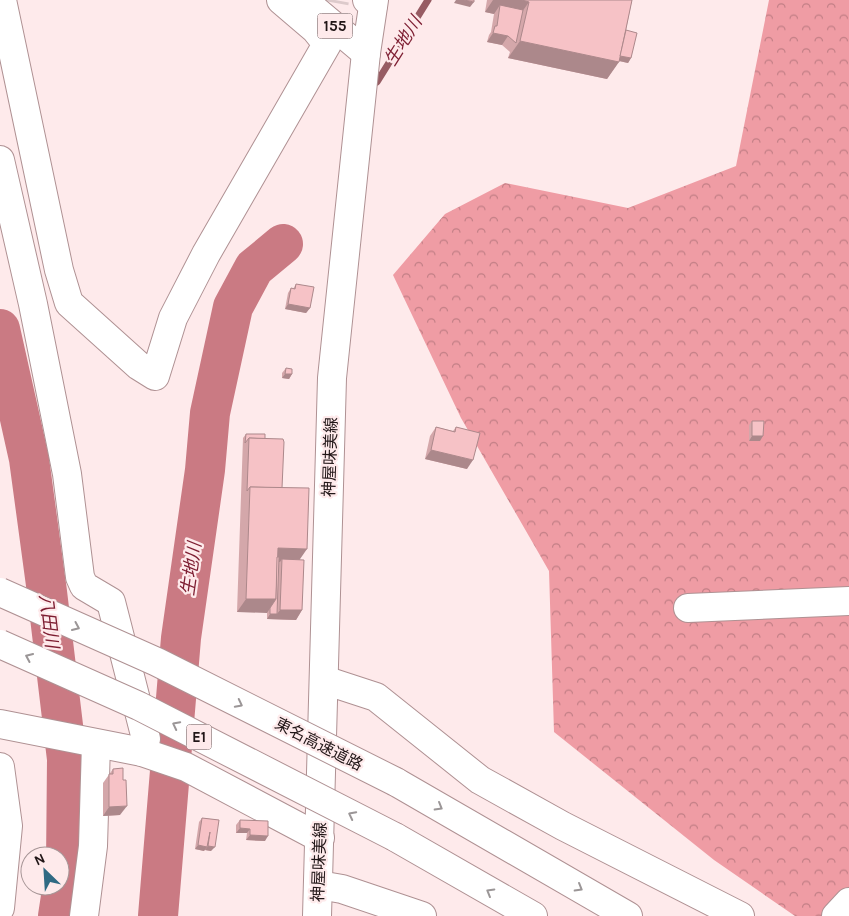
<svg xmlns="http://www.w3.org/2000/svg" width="849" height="916" font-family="Karla,'Noto Sans JP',sans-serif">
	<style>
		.forest { fill: url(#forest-crowns) }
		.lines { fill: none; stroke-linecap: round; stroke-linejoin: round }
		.stream { stroke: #975c63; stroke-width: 7 }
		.river { stroke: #ca7a83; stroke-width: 40 }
		.minor-tunnel { stroke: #ddcacb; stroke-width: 28; stroke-dasharray: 28 14; stroke-linecap: butt }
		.minor-casing { stroke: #af9193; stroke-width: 30 }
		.major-casing { stroke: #af9193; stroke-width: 30 }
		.highway-casing { stroke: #af9193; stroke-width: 30 }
		.minor { stroke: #fff; stroke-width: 28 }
		.major { stroke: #fff; stroke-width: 28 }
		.highway { stroke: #fff; stroke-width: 28 }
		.highway-bridge-casing { stroke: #af9193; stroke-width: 30; stroke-linecap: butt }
		.highway-bridge { stroke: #fff; stroke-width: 28 }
		.wall { fill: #d4a7aa }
		.shaded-wall { fill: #ac888b }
		.building { fill: #f6c2c6; stroke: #ac888b }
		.oneway { stroke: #9b9697 }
		.labels { text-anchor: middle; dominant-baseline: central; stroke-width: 4.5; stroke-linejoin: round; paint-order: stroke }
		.shield { fill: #feeaeb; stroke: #635657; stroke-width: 1 }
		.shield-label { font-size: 15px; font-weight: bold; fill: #211617 }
		.street-label { font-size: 16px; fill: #211617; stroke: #feeaeb }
		.water-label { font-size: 18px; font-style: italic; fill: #7d1d31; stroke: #feeaeb }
	</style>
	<defs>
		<pattern id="forest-crowns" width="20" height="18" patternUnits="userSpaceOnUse" patternTransform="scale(1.25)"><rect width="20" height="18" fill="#ef9ca4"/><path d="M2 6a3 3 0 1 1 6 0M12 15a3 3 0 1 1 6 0" fill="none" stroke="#c17e85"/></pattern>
	</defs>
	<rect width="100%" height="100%" fill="#feeaeb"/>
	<path class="forest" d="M769,0H849V916H795L714,860L554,732L549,571L461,418L393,275L445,214L505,183L628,208L736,166Z"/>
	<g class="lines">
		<path class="stream" d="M377,82L428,0"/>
		<g class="river">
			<path d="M0,329L29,459L47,592L67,759L66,864L58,916"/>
			<path d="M158,916L181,638L205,470L210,413L233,307L254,268L283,244"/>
		</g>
		<path class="minor-tunnel" d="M327,44L335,0"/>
		<g class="minor-casing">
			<g id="minor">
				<path d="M2,0L59,270L69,303L139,366L155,376L173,318L206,254L327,44L315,29L281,0"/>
				<path d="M0,160L33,304L67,474L80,577L84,586L111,602L146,739L142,752"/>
				<path d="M688,608L849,601"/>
				<path d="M324,680L376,697L480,780L563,826L740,916"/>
				<path d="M0,724L142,752L186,767L320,838"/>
				<path d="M0,767L8,826L0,908"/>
				<path d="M319,885L342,889L422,916"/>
				<path d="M84,916L93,846L96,744"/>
				<path d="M836,916L849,902"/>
			</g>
		</g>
		<g class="major-casing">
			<path id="major" d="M317,916L332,378L366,53L374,0"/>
		</g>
		<g class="highway-casing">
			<g id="highway">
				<path d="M303,0L366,53"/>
				<path d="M367,0L373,5"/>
				<path d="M396,782L628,916"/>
				<path d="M395,837L533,916"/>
			</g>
		</g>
		<use href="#minor" class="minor"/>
		<use href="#major" class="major"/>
		<use href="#highway" class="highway"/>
		<g class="highway-bridge-casing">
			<g id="highway-bridge">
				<path d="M0,592L157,662L396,782"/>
				<path d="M0,644L139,706L395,837"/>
			</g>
		</g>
		<use href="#highway-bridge" class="highway-bridge"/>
	</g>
	<g class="wall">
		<path d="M487,0H632L626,30L631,58L628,63L619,61L607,79L508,58L510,52L502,45L487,42L489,35L491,32L494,14L485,12Z"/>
		<path d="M296,284L310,308L306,313L285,309L288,293L291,288L293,289Z"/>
		<path d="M286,368L292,374L289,379L282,378V373Z"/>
		<path d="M752,421L760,441H749V425Z"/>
		<path d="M436,427L453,431L456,427L467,469L425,459L430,436Z"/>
		<path d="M246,434L265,439L282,488L300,560L302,610L296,620L267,619V612H237L243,438Z"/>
		<path d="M113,769L120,815L103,816V783Z"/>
		<path d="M202,818L219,820L211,851L205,850V849L204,851L195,849L199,822Z"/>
		<path d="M240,820L265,841L246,840L247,833H236V825Z"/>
	</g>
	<g class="shaded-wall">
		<path d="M456,0H464L474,2L470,7L454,3Z"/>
		<path d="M493,0H522L529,2L517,19L500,5L494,14L485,12Z"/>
		<path d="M493,33L508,36L502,45L487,42Z"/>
		<path d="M520,41L619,62L607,79L508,58Z"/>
		<path d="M614,55L631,58L628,63L611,59Z"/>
		<path d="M288,304L310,308L306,313L285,309Z"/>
		<path d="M285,374H292L289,379L282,378Z"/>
		<path d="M752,436H763L760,441H749Z"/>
		<path d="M431,450L473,460L467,469L425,459Z"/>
		<path d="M278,548L307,549L298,562L282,559L280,562H272Z"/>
		<path d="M246,599H276L267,613L237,612Z"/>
		<path d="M280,610H302L296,620L267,619L270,614H277Z"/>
		<path d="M127,806L120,815L103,816L109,807Z"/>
		<path d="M240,828L250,829L247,833H236Z"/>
		<path d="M250,835L268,836L265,841L246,840Z"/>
		<path d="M198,845L207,847L204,851L195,849Z"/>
		<path d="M208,846L215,847L211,851L205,850Z"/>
	</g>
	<g class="building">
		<path d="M464,0H474V2Z"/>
		<path d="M522,0H632L619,62L520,41L529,2Z"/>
		<path d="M500,5L523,10L516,43L508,36L493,33L495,26H497Z"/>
		<path d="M626,30L637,33L631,58L620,56Z"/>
		<path d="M296,284L314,287L310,308L288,304L291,288L295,289Z"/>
		<path d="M286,368L292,369V374H285Z"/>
		<path d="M752,421H764L763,436H752Z"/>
		<path d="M436,427L455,432L456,427L480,433L473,460L431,450Z"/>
		<path d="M246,434H265V439L249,438L245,443Z"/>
		<path d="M249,438L283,439L284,442L282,488L250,487L247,491Z"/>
		<path d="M250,487L309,488L307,549L278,548L276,599H246Z"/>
		<path d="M277,557H279L277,614H270V608L276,599Z"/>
		<path d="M282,559L304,560L302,610H280Z"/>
		<path d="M123,768V780H126L127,806L109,807V774H113V769Z"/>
		<path d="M202,818L219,820L215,847L208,846L210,832L207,847L198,845Z"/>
		<path d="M240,820L268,821V836L250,835V829L240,828Z"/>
	</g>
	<defs><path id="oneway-chevron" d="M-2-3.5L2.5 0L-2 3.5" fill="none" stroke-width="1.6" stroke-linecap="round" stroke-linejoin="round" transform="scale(1.25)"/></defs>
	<g class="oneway">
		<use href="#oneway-chevron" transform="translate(76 627) rotate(24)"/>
		<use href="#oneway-chevron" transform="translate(29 657) rotate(-156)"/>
		<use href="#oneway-chevron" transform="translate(239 704) rotate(27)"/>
		<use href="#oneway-chevron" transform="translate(176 725) rotate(-153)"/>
		<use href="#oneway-chevron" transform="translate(439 807) rotate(30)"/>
		<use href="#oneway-chevron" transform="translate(352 815) rotate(-153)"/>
		<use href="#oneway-chevron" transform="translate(579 888) rotate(30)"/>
		<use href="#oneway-chevron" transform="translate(490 892) rotate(-150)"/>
	</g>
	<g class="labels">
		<g class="shield">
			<rect x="317.5" y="13.5" width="35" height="25" rx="4"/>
			<rect x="186.5" y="724.5" width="25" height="25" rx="4"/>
		</g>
		<g class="shield-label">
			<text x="335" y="26">155</text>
			<text x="199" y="737">E1</text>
		</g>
		<g class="street-label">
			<text transform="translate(330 457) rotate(-88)">神屋味美線</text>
			<text transform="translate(319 744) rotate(27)">東名高速道路</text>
			<text transform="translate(319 862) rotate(-88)">神屋味美線</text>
		</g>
		<g class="water-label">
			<text transform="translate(403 41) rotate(-58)">生地川</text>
			<text transform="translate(191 569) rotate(-82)">生地川</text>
			<text transform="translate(49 621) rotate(83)">八田川</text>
		</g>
	</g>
	<g transform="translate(45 871) rotate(335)"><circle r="24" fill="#feeaeb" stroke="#a69596"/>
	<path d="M0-4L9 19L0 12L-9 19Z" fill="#306a83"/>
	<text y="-8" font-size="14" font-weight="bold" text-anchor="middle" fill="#211617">N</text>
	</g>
</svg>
